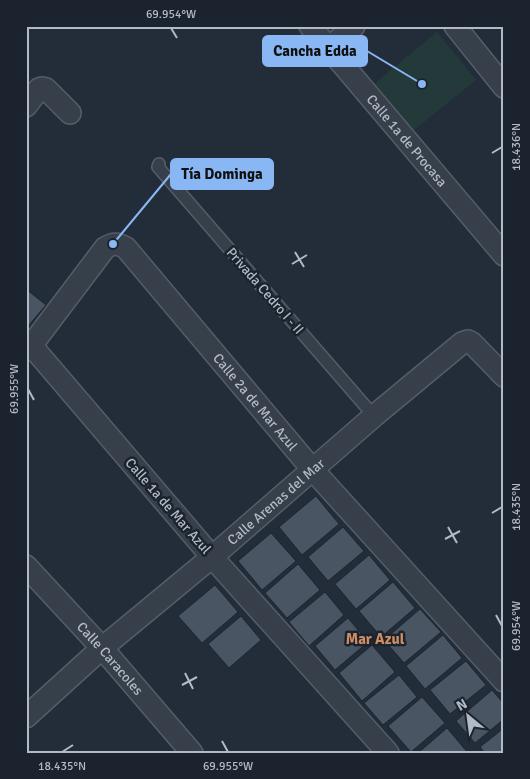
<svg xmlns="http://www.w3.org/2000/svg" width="530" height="779" font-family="Signika,sans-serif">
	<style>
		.green { fill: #24393a }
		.building { fill: #495563; stroke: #1d2630 }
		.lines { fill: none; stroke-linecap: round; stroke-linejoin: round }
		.lane-casing { stroke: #545d68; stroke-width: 14 }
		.street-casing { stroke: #545d68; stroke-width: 24 }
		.lane { stroke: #363f4a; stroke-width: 11 }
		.street { stroke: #363f4a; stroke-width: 21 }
		.ticks { fill: none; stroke: #b1bac6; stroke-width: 2 }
		.labels { text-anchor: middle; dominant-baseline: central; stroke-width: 5; stroke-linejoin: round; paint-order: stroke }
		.street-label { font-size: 14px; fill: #b1bac6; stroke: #1b242e }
		.neighbourhood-label { font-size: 15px; font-weight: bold; fill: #d08c62; stroke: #1b242e }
		.leader { fill: none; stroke: #88b7f4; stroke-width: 2 }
		.callout-dot { fill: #88b7f4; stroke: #1b242e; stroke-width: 2 }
		.callout { fill: #88b7f4; stroke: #88b7f4; stroke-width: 2 }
		.callout-label { font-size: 15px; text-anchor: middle; font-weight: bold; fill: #111 }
		.neatline { fill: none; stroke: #b1bac6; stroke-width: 2 }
		.ticks-label { font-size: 12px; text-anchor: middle; fill: #b1bac6 }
	</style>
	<rect width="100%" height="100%" fill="#222d39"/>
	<path class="green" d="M437,32L476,80L408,135L369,88Z"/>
	<g class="building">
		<path d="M26,289L46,305L29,325L26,323Z"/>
		<path d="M316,496L339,524L302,555L279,527Z"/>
		<path d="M343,527L364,551L328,581L308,557Z"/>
		<path d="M271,533L296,561L262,590L238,561Z"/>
		<path d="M369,555L390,580L356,609L335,584Z"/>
		<path d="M298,564L320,590L287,618L265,593Z"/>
		<path d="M393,582L415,608L381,637L359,611Z"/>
		<path d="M215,585L238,612L202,643L178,616Z"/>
		<path d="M325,592L344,615L309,646L289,622Z"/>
		<path d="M420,609L441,632L404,663L384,640Z"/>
		<path d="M241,616L261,640L229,668L208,644Z"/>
		<path d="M348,618L368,642L335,670L315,646Z"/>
		<path d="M443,635L462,658L425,689L406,666Z"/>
		<path d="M372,645L395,672L362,701L339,673Z"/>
		<path d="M466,661L486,685L450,714L430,690Z"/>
		<path d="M399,675L417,697L383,725L364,703Z"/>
		<path d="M492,690L504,704V719L475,743L456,721Z"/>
		<path d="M422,697L445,723L411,752L388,726Z"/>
		<path d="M447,728L468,753H418Z"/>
		<path d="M504,728V753H485L480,747Z"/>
	</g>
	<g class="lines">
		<g class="lane-casing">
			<path id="lane" d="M159,164L158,167L185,198L374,416"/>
		</g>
		<g class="street-casing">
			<g id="street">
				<path id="s1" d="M310,26L504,255"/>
				<path d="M455,26L504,87"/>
				<path d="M328,49L354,26"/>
				<path d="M26,106L39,89L42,88L46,89L70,113"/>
				<path id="s2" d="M26,566L102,648L192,753"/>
				<path id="s3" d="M26,717L102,648L212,557L374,416L462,343L468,341L472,343L504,376"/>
				<path id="s4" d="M388,753L212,557L36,351L34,342L105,248C113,243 118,243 126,248L312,469L504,681"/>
			</g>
		</g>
		<use href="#lane" class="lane"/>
		<use href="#street" class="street"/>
	</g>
	<path class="ticks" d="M171,28L177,38M492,153L502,147M295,252L304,267M292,264L307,255M28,389L34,400M492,513L502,507M448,527L457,543M445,539L460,531M496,615L502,626M185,673L193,689M182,685L197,677M222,741L228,752M62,752L73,745"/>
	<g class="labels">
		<g class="street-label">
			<text stroke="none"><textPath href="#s1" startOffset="150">Calle 1a de Procasa</textPath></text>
			<text transform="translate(265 291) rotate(49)">Privada Cedro I - II</text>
			<text stroke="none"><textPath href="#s4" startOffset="885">Calle 2a de Mar Azul</textPath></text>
			<text stroke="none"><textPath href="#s3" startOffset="330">Calle Arenas del Mar</textPath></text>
			<text transform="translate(168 506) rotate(49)">Calle 1a de Mar Azul</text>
			<text stroke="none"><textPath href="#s2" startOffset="125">Calle Caracoles</textPath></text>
		</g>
		<g class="neighbourhood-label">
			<text x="375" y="639">Mar Azul</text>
		</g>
	</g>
	<path class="leader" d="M422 84L367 51M113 244L171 174"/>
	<g class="callout-dot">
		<circle cx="422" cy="84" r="5"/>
		<circle cx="113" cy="244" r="5"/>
	</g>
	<g class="callout">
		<rect x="263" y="36" width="104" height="30" rx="5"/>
		<rect x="171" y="159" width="102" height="30" rx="5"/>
	</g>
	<g class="callout-label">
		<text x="315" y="56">Cancha Edda</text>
		<text x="222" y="179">Tía Dominga</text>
	</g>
	<rect width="530" height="779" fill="none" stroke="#1b242e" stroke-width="55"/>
	<g transform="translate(468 716) rotate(331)" stroke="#1b242e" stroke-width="4" paint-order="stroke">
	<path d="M0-4L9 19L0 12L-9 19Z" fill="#b1bac6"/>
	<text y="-8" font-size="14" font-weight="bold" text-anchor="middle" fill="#b1bac6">N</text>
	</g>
	<rect x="28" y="28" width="474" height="724" class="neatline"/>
	<g class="ticks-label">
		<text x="171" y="18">69.954°W</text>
		<text transform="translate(516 147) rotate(-90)" y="4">18.436°N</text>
		<text transform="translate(14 389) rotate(-90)" y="4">69.955°W</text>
		<text transform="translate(516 507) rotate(-90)" y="4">18.435°N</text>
		<text transform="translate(516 626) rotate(-90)" y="4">69.954°W</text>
		<text x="62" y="770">18.435°N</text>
		<text x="228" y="770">69.955°W</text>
	</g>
</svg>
